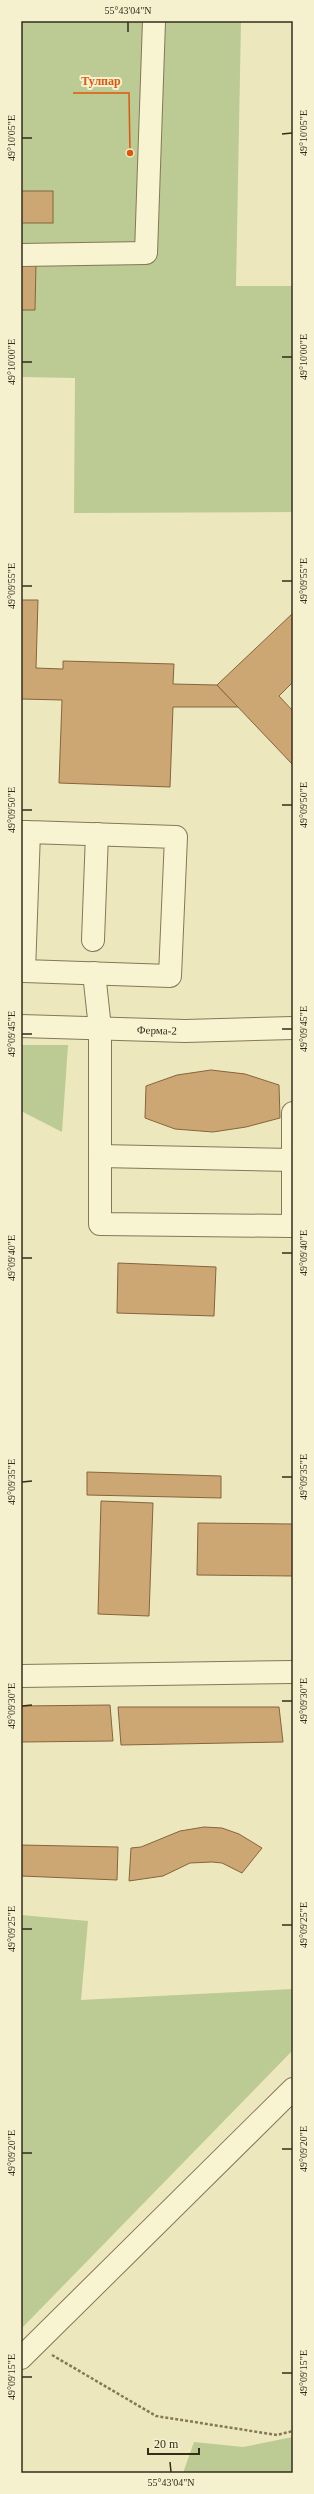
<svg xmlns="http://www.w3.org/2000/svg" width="314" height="2494" font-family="'Times New Roman',serif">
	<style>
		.green { fill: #bbcb93 }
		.building { fill: #cca774; stroke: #85653d }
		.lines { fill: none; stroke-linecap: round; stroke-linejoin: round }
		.minor-casing { stroke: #867757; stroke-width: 24 }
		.path { stroke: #867757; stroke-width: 2.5; stroke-dasharray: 3 2; stroke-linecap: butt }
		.minor { stroke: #f8f3d1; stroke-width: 22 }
		.ticks { fill: none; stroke: #352c1c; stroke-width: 1.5 }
		.labels { text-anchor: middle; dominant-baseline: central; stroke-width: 4; stroke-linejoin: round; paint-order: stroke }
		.street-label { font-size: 11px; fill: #352c1c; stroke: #f5f0ce }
		.leader { fill: none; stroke: #df570d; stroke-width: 1.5 }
		.callout-dot { fill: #df570d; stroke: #f5f0ce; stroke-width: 1.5 }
		.callout-label { font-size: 12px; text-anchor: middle; font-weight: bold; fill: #df570d; stroke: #f5f0ce; stroke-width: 4; stroke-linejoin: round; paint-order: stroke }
		.neatline { fill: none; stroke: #352c1c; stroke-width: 1.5 }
		.ticks-label { font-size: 10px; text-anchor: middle; fill: #352c1c }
	</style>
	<rect width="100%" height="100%" fill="#ede7be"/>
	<g class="green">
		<path d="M21,21H241L236,286H293V512L74,513L75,378L21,377Z"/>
		<path d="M21,1045H68L62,1132L21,1111Z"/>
		<path d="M21,1915L88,1921L81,2000L293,1989V2050L21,2329Z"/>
		<path d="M293,2437V2473H183L194,2442L243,2447Z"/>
	</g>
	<g class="building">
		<rect x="21" y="191" width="32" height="32"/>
		<path d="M21,263H36L35,310H21Z"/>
		<path d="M21,600H38L36,668L63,669V661L174,664L173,684L217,685L238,707H173L170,787L59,783L62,700L21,699Z"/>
		<path d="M293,613V682L279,696L293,711V765L217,685Z"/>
		<path d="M211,1070L245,1074L279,1085L280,1118L246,1127L213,1132L175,1129L145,1118L146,1086L177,1075Z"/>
		<path d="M118,1263L216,1267L214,1316L117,1313Z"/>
		<path d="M87,1472L221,1476V1498L87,1495Z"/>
		<path d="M101,1501L153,1503L149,1616L98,1614Z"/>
		<path d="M198,1523L293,1524V1576L197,1575Z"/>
		<path d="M110,1705L113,1741L21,1742V1706Z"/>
		<path d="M118,1707H279L283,1742L121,1745Z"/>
		<path d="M204,1827L222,1828L239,1834L262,1848L242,1873L222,1863L212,1862L190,1863L163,1876L129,1881L131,1848L141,1847L180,1831Z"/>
		<path d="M21,1845L118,1847L117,1880L21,1876Z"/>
	</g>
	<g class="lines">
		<g class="minor-casing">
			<g id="minor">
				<path d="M21,255L146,253L154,21"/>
				<path d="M21,832H29L176,837L170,976L24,971L29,832"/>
				<path d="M93,940L97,834"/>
				<path d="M94,973L100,1028V1224L291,1226"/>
				<path id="s1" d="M21,1026L185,1031L293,1028"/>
				<path d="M293,1113V1226"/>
				<path d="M100,1156L292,1160"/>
				<path d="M21,1676L293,1672"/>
				<path d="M21,2358L293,2089"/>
			</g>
		</g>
		<path class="path" d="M52,2355L156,2416L277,2435L293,2431"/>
		<use href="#minor" class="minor"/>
	</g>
	<path class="ticks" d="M128,22V32M282,134L292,133M22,138H32M282,357H292M22,362H32M282,581H292M22,586H32M282,805H292M22,810H32M282,1029H292M22,1034H32M282,1253H292M22,1258H32M282,1477H292M22,1482L32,1481M282,1701H292M22,1706L32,1705M282,1925H292M22,1929H32M282,2149H292M22,2153H32M282,2373H292M22,2377H32M170,2462L171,2472"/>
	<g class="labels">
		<g class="street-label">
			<text stroke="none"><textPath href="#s1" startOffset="136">Ферма-2</textPath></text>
		</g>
	</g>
	<path class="leader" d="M130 153L129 93H73"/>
	<circle class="callout-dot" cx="130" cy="153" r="4"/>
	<g class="callout-label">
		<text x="101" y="85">Тулпар</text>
	</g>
	<rect width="314" height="2494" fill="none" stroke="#f5f0ce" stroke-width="44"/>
	<path d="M148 2448v6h51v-6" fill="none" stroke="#352c1c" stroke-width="2"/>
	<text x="154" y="2448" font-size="12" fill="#352c1c" stroke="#f5f0ce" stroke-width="3" paint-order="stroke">20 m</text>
	<rect x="22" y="22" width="270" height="2450" class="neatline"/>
	<g class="ticks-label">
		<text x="128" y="14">55°43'04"N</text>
		<text transform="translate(303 133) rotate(-90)" y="4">49°10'05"E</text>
		<text transform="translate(11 138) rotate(-90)" y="4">49°10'05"E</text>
		<text transform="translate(303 357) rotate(-90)" y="4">49°10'00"E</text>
		<text transform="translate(11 362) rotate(-90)" y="4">49°10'00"E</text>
		<text transform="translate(303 581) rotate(-90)" y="4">49°09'55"E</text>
		<text transform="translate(11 586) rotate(-90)" y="4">49°09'55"E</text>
		<text transform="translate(303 805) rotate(-90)" y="4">49°09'50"E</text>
		<text transform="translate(11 810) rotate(-90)" y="4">49°09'50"E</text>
		<text transform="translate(303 1029) rotate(-90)" y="4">49°09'45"E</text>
		<text transform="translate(11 1034) rotate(-90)" y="4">49°09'45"E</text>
		<text transform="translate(303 1253) rotate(-90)" y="4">49°09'40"E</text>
		<text transform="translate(11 1258) rotate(-90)" y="4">49°09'40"E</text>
		<text transform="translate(303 1477) rotate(-90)" y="4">49°09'35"E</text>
		<text transform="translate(11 1482) rotate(-90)" y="4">49°09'35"E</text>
		<text transform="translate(303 1701) rotate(-90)" y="4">49°09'30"E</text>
		<text transform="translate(11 1706) rotate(-90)" y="4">49°09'30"E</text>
		<text transform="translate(303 1925) rotate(-90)" y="4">49°09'25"E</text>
		<text transform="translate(11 1929) rotate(-90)" y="4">49°09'25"E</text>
		<text transform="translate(303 2149) rotate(-90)" y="4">49°09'20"E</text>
		<text transform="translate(11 2153) rotate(-90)" y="4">49°09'20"E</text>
		<text transform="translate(303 2373) rotate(-90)" y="4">49°09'15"E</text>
		<text transform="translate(11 2377) rotate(-90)" y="4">49°09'15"E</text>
		<text x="171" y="2486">55°43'04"N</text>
	</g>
</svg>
